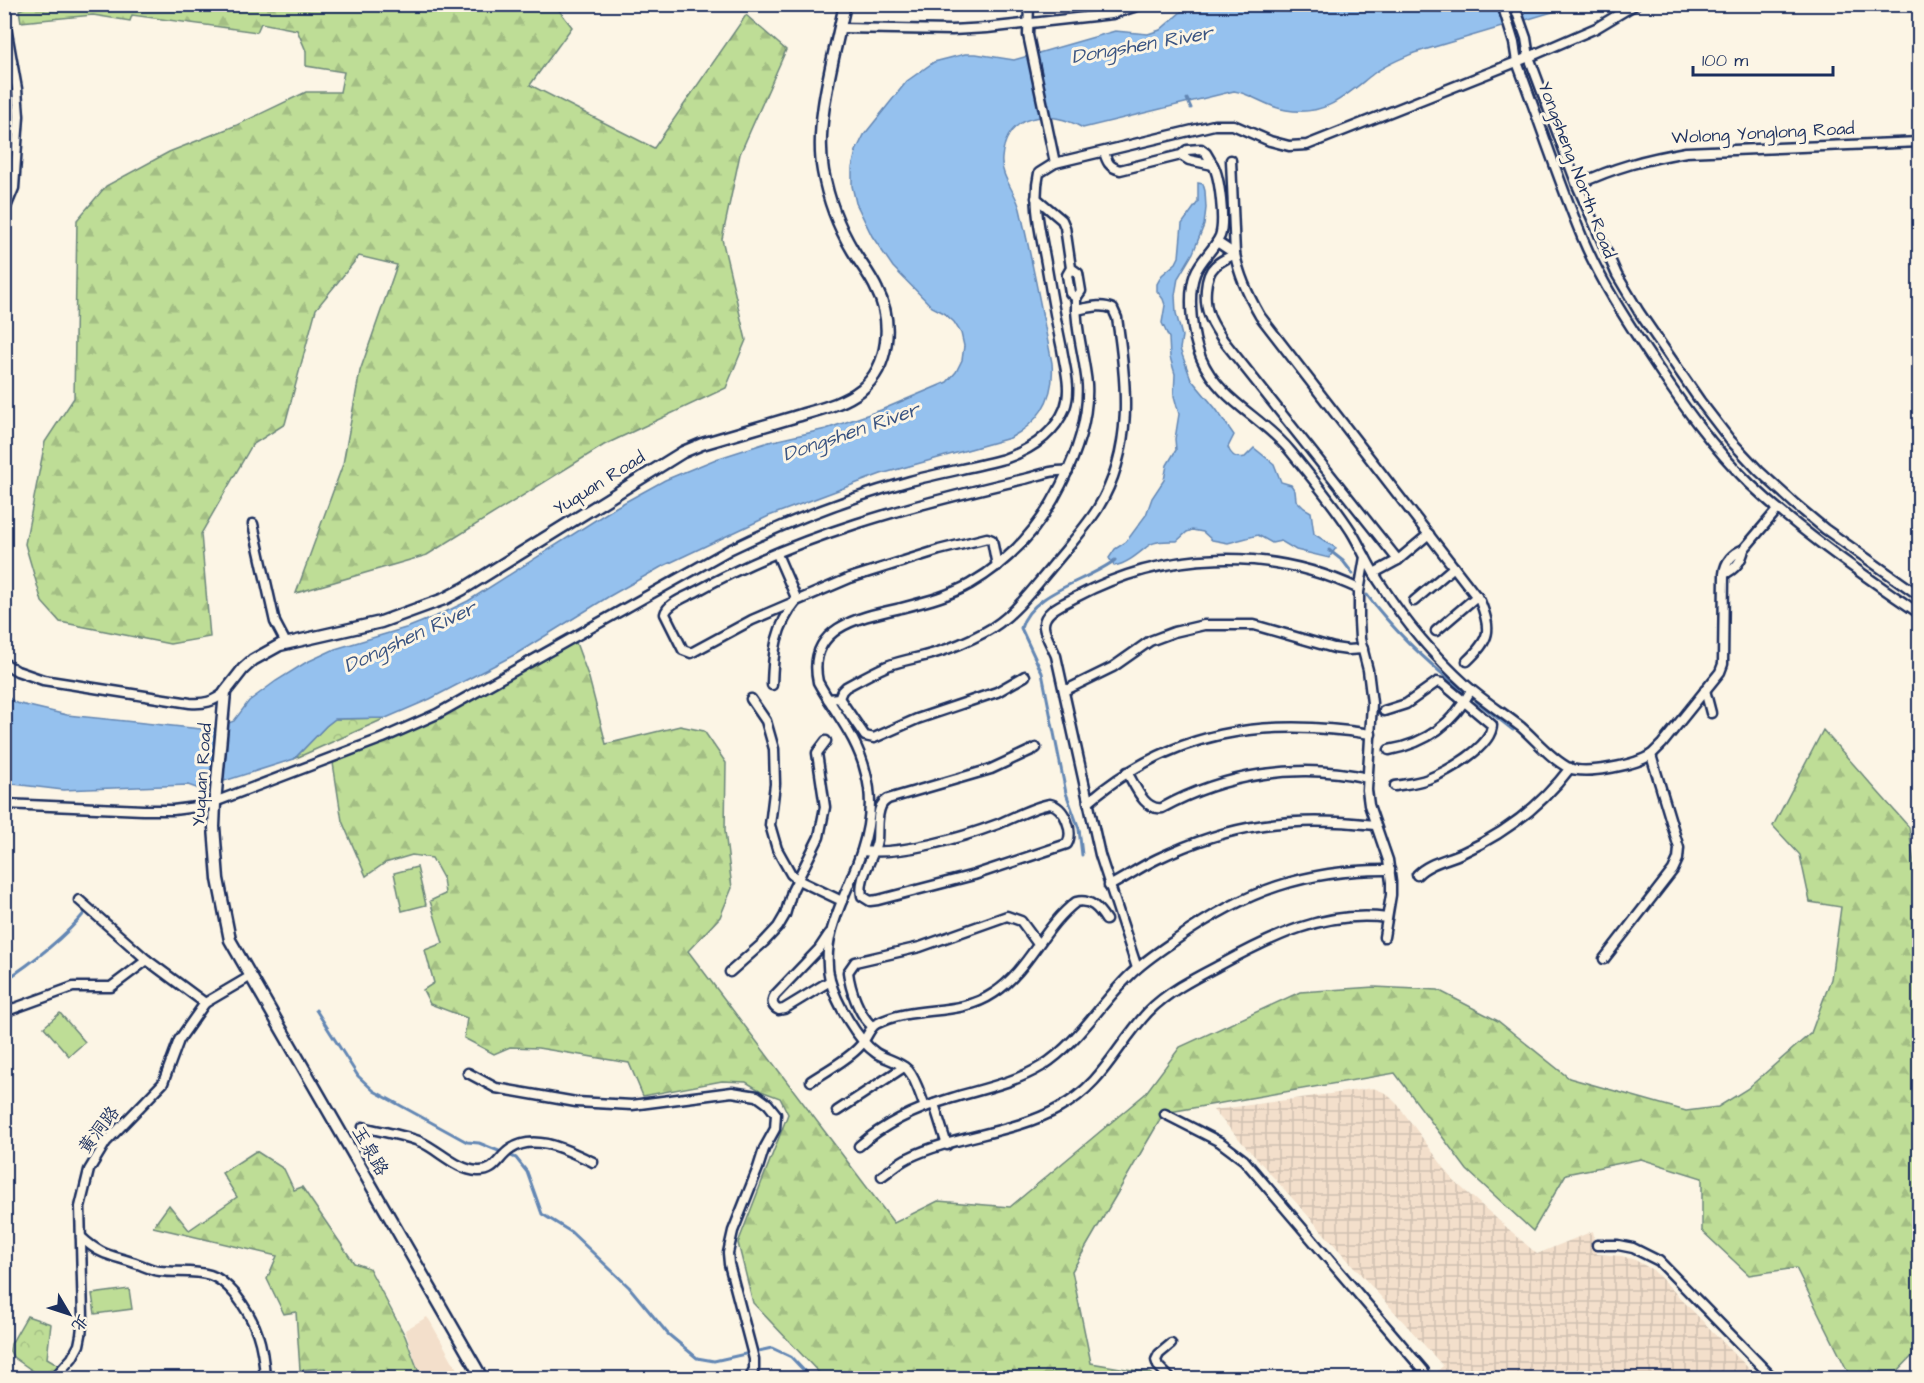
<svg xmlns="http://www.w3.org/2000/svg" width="1924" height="1383" font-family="'Architects Daughter','LXGW WenKai TC',sans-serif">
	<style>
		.built { fill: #f3dfcb }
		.industrial { fill: url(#industrial-grid) }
		.forest { fill: url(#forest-firs); stroke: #6c867a; stroke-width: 1.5 }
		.park { fill: url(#park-crowns); stroke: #6c867a; stroke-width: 1.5 }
		.garden { fill: #bedd96; stroke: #6c867a; stroke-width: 1.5 }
		.water { fill: #95c1ee; stroke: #6487b4; stroke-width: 1.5 }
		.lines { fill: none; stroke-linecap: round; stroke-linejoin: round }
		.stream { stroke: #6487b4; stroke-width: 3 }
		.street-casing { stroke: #1b2f5e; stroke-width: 13 }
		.secondary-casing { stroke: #1b2f5e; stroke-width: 15 }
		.street { stroke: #fcf5e5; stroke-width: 8 }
		.secondary { stroke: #fcf5e5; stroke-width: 10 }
		.labels { text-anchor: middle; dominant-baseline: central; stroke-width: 6; stroke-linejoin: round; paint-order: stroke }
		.street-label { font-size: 18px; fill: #1b2f5e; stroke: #fcf5e5 }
		.water-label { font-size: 20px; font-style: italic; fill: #3a5482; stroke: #fcf5e5 }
	</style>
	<defs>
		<pattern id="industrial-grid" width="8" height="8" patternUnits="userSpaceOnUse" patternTransform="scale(1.5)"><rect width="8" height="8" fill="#f3dfcb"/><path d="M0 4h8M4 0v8" fill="none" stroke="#d0c0b1"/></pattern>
		<pattern id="forest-firs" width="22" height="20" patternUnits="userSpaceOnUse" patternTransform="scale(1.5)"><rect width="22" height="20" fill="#bedd96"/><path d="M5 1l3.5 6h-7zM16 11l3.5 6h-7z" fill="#a3be84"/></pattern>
		<pattern id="park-crowns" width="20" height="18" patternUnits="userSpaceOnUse" patternTransform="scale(1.5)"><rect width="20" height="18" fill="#bedd96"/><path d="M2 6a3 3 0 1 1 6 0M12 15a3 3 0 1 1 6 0" fill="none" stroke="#a3be84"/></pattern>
	</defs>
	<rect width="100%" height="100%" fill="#fcf5e5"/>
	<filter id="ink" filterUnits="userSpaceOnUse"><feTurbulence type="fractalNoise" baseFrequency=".0167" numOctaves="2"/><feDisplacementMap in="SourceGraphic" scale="12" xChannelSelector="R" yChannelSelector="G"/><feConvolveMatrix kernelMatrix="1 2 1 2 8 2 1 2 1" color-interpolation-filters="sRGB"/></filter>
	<g filter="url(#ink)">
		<path class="built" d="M427,1317L430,1321L462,1378H421L405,1330Z"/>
		<path class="industrial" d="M1373,1088L1386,1093L1398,1105L1454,1181L1537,1254L1593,1231L1597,1254L1622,1256L1635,1260L1653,1270L1758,1378H1430L1443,1366L1213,1110Z"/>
		<g class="forest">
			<path d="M33,4L559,5L558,9L572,27L530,85L654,148L746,15L786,50L740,154L722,239L746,340L726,388L604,445L427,555L296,593L343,464L360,371L397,265L359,256L316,309L285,424L252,445L201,534L210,637L170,644L60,622L42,602L25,544L45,442L74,398L77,220L106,186L169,152L237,125L306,92H340L344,72L306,66V51L297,30L261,23L257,32L132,15L130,21L93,15L21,22L19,10Z"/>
			<path d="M575,640L589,678L606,744L680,726L704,731L726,763L725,831L732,888L720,917L688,951L894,1223L938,1201L1010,1207L1145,1094L1180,1047L1300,992L1374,987L1438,990L1498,1021L1569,1078L1686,1111L1718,1107L1747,1089L1811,1033L1831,979L1841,907L1810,902L1800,855L1773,826L1823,730L1909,827L1920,911L1919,1349L1891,1378H1851L1796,1268L1749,1275L1702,1231V1178L1641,1159L1566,1174L1533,1231L1467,1170L1395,1073L1164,1113L1072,1271L1091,1363L1150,1373L1155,1378H824L753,1303L738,1243L788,1114L780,1098L761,1091L746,1082L722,1081L643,1096L629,1063L538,1048L510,1047L494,1054L464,1038L467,1018L430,1004L423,990L434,983L425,950L443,943L430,901L445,894L443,878L432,858L412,855L385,863L366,876L342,821L333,763L462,703Z"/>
			<path d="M256,1151L284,1169L294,1190L302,1187L354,1263L369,1268L405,1336L421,1378H327L325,1368L300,1370L296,1312L284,1314L267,1279L277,1256L153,1227L169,1205L189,1230L237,1197L222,1173Z"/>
		</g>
		<g class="park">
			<path d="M386,718L294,759L326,726L335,719Z"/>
			<path d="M27,1316L51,1324L47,1358L59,1365L54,1374L43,1378L13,1357L10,1351L11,1344Z"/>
		</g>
		<g class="garden">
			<path d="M417,867L426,905L402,911L394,873Z"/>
			<path d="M60,1013L85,1042L69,1056L44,1027Z"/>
			<path d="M129,1289L132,1309L95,1314L92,1294Z"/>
		</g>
		<g class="water">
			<path d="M1189,5H1576L1414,53C1400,59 1385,65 1373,74C1345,96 1325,117 1286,110C1267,107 1252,94 1234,91L1083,128C1050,109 1006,112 1002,158C1000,177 1016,192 1020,209C1032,260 1042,312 1052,363C1055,397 1040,422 1010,438L881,474L769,516L661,567L608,597L516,654L430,699L386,718L335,719L326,726L294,759L199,789L188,785L63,790L5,783L4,694L16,703L67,715L211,730L234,721L249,701L276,681L305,663L335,649L409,627L439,615L468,601L616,507L665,480L716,459L769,442L826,429L881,410L947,382L956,372L962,360L964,346L961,333L954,322L944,313L932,307L893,267L872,236L856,203L852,186V168L856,151L864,135L907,81L934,62L965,54H976L1014,60L1115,31L1148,34L1160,30Z"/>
			<path d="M1198,183L1203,184L1205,191L1206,208L1204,225L1193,253L1178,278L1175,295L1176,313L1182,336L1180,349L1191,379L1216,409L1234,435L1228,447C1231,456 1236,459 1245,457L1254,448L1274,464L1281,482L1291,485L1295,491L1296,500L1304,508L1311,512L1314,534L1336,548L1329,558L1296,550L1281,541L1272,543L1258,535L1228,543L1212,540L1203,532L1192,530L1187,532L1177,541C1168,541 1156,540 1148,546C1138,554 1127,564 1114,566L1109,558L1115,549L1126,542L1146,515L1152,498L1164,480L1167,465L1176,450L1175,439L1179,414L1174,396L1175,374L1170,357L1169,338L1162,323L1165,305L1163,299L1157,291V284L1162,275L1176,263L1179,257L1182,224L1198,202Z"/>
		</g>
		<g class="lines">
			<g class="stream">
				<path d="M1187,99L1191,108"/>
				<path d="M1329,550L1343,561L1353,574"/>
				<path d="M1367,595C1394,631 1428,663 1463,691"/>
				<path d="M1476,701L1513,730"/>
				<path d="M1082,855L1079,829L1066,793L1042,673L1021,628C1031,592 1088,581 1115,560"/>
				<path d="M4,981C32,963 66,936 87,910"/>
				<path d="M316,1010L358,1076L374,1091L467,1142L479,1143L516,1158L527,1172L542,1214L571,1232L629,1287L668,1334L697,1358L714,1361L772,1348L791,1357L811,1378"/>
			</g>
			<g class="street-casing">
				<g id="street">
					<path d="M1029,4L1028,35L1055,163"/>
					<path d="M1502,4L1514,43L1517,62C1539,120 1558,179 1582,237C1600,280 1626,320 1652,359C1681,403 1712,447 1750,484C1802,533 1861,573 1920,614"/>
					<path d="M1514,4L1526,38L1529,57L1577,185L1617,275L1639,312L1700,401L1730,440L1759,471L1795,504L1825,529L1920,596"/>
					<path d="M4,16L17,89L19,116L14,188L4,212"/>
					<path d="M840,28L952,30L987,28L1112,14L1143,4"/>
					<path d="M1104,152C1107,162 1109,167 1120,170L1181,155L1187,150L1201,149L1206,153L1213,165L1189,160L1181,155"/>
					<path d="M1231,160L1235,254C1239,276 1249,297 1260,316L1480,601C1492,631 1490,639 1467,661"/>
					<path d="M1213,165C1220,177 1225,222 1220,236C1214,250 1200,260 1195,274C1187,296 1192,337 1201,358C1219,401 1263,417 1291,452C1311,477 1333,503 1351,531C1362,549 1370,569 1382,586C1405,622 1435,657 1467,686C1484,701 1503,713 1521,727C1536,740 1551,759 1569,768C1586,775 1637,765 1652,754C1655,751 1659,747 1662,744L1720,672L1723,664L1724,574C1725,562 1733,553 1744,549C1742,560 1735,570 1724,574"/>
					<path d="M1577,185C1615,167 1646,159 1686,152L1920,142"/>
					<path d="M1036,198L1062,220L1065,227L1071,268L1067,275L1070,293L1076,298L1081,291L1078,273L1071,268"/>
					<path d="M1217,242L1235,254C1229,257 1221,260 1215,266C1204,276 1204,302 1209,315C1212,324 1218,332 1223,340L1398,560"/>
					<path d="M253,524L275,622L286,643"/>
					<path d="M1744,549L1778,509"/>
					<path d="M1365,557L1359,592V621L1360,639L1368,670L1372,703L1367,790L1369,805L1388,860L1391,882V895L1384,937"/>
					<path d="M997,566L992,540L987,538L939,550L850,578L752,620L691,653L683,650L665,614C667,603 688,596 697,591C798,535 912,505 1024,479C1039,476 1052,469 1068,471"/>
					<path d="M1374,573L1398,560L1429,534"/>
					<path d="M1414,601L1454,567"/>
					<path d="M1436,631L1477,596"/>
					<path d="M4,663L17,671L43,680L190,703C204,704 214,702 225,692"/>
					<path d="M772,685C773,652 775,627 797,600L777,554"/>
					<path d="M1705,690L1711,713"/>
					<path d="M1064,691L1113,667L1150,641L1174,632L1204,625H1254L1334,648L1348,650L1363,649"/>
					<path d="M839,698L865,736L874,738L917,719L997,692L1025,676"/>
					<path d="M751,699L766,721L774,749L775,784L770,825L777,849L791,874L798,880L842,901"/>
					<path d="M828,699L839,698L842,691L846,687C859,680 873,672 887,666C902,660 919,658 935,653C952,648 970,640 985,632C1012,618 1031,591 1050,569C1066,549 1084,530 1098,508C1134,449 1127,384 1117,318L1113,309C1101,303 1088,308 1076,310"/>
					<path d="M1384,711L1406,704L1437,682L1442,683L1492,725C1492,747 1446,772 1428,779C1417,783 1406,784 1395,786"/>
					<path d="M1389,750C1427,743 1453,724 1471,690"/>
					<path d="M1127,772C1135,785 1144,811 1162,808C1224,774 1298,762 1368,778"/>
					<path d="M1088,802C1172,730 1265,717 1371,734"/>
					<path d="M4,804L143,810H173L204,806L383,738L437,714L729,550C787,522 848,498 910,481C941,473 973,467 1004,459C1030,450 1054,435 1065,408C1072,389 1065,368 1062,349C1056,321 1051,292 1046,263C1041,234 1032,203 1039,173L1055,163L1214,125H1233L1270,141L1289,146L1307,145L1529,57L1596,28L1636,4"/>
					<path d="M862,851C902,855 961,838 998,824C1015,817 1033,807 1050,804C1065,807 1074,832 1067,844L974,875L878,900L870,901L862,896C858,876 874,859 877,840C878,829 876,816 881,806C883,802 884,802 888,799L991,769L1036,748"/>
					<path d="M1417,875C1428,863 1447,860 1462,853C1504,834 1542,805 1570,768"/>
					<path d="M1109,886C1125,878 1140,867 1157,859C1232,823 1292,816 1375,825"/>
					<path d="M79,900L147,960L205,1003"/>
					<path d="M829,934L819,949L775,995C771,1001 772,1007 779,1010L784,1009L830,981"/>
					<path d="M1604,959L1673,870L1678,859L1679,848L1651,755"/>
					<path d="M1137,968L1100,855L1056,656C1053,648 1045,636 1044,627C1042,611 1065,603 1076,597C1164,550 1269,546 1359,589"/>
					<path d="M730,972L764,942L778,927L785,915L792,891L819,837L825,807L817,753L826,741"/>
					<path d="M4,1012L73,987H111L147,960"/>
					<path d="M872,1026C859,1015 850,989 848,972L855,962L920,947L1007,916L1021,921L1038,944"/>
					<path d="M468,1073L496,1088L576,1102L632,1105L732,1092L757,1096L768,1104L776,1114L775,1129L764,1149L758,1168L733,1231L728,1253L729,1264L754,1359V1369L750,1378"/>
					<path d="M811,1081C826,1071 849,1059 860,1046C866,1040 869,1028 876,1024C916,1004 957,1018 994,993C1029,970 1043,927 1076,902C1090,898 1099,909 1106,920"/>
					<path d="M934,1104L947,1145"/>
					<path d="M925,1107C920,1095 916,1079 908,1070C899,1061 885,1059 876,1053C857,1040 836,1002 830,980C819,934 849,892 862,850C870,825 873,799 866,774C858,738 835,713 818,682C806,627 860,617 901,608C924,602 949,596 970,584C1010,561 1041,526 1061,485C1076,455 1089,418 1087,384C1084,354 1075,329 1076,298"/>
					<path d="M837,1111L904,1067"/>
					<path d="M1165,1114L1220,1142L1244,1160L1424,1371L1415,1378"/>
					<path d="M363,1127C382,1132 404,1135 421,1142C440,1151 457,1170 478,1171C496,1172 498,1157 511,1149C536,1132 570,1152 593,1162"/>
					<path d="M859,1146C886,1122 918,1108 952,1098C982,1089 1014,1083 1042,1066C1078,1043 1100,1004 1130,975C1144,961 1161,950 1177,939C1245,891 1306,869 1390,870"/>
					<path d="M882,1176C891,1170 899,1162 908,1158C955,1135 1013,1134 1059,1108C1103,1084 1116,1046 1148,1012C1167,992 1195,978 1220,965C1273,936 1325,910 1387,918"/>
					<path d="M81,1237C102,1257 113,1255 138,1264C146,1267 152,1270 160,1271C176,1273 194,1270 210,1275C220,1278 228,1286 235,1294C257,1322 263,1344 265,1378"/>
					<path d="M1597,1245H1618L1633,1248L1659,1261L1773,1378"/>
					<path d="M54,1378L72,1358L79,1345L81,1335L83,1317L80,1207L89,1170L106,1142L163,1083L179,1040L205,1003L251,976"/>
					<path d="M1170,1378L1158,1366L1156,1360L1159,1354L1171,1344"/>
				</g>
			</g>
			<g class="secondary-casing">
				<path id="secondary" d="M482,1378L230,940L218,879L214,827L215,803L225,692L243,669L253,660L280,645L381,622L444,599L463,589L683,452L702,444C733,435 763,426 794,417C816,410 842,405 861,390C890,366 893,321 877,290C871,276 861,264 853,251C838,226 828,199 823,171C814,121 835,54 845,4"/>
			</g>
			<use href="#street" class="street"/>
			<use href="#secondary" class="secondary"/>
		</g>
	</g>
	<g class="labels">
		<g class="street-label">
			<text transform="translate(1763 133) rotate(-3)">Wolong Yonglong Road</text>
			<text transform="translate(1577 170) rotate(69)">Yongsheng North Road</text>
			<text transform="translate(599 483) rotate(-32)">Yuquan Road</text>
			<text transform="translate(202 775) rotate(-86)">Yuquan Road</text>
			<text transform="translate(99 1130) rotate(-52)">黄洞路</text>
			<text transform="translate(370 1151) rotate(60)">玉泉路</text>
		</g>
		<g class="water-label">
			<text transform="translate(1142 45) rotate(-10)">Dongshen River</text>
			<text transform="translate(851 432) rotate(-19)">Dongshen River</text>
			<text transform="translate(410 637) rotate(-25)">Dongshen River</text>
		</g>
	</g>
	<rect width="1924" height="1383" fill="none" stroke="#fcf5e5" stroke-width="24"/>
	<rect x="12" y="12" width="1900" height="1359" fill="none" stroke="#1b2f5e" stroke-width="2" filter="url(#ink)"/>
	<g transform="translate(69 1314) rotate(129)" stroke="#fcf5e5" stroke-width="4.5" paint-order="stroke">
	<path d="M0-4.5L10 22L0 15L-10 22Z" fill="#1b2f5e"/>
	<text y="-9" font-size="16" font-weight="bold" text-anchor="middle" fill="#1b2f5e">北</text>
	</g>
	<path d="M1693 66v9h140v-9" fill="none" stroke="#1b2f5e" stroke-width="3"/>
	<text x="1702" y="66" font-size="18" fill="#1b2f5e" stroke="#fcf5e5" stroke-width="4.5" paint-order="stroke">100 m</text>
</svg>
